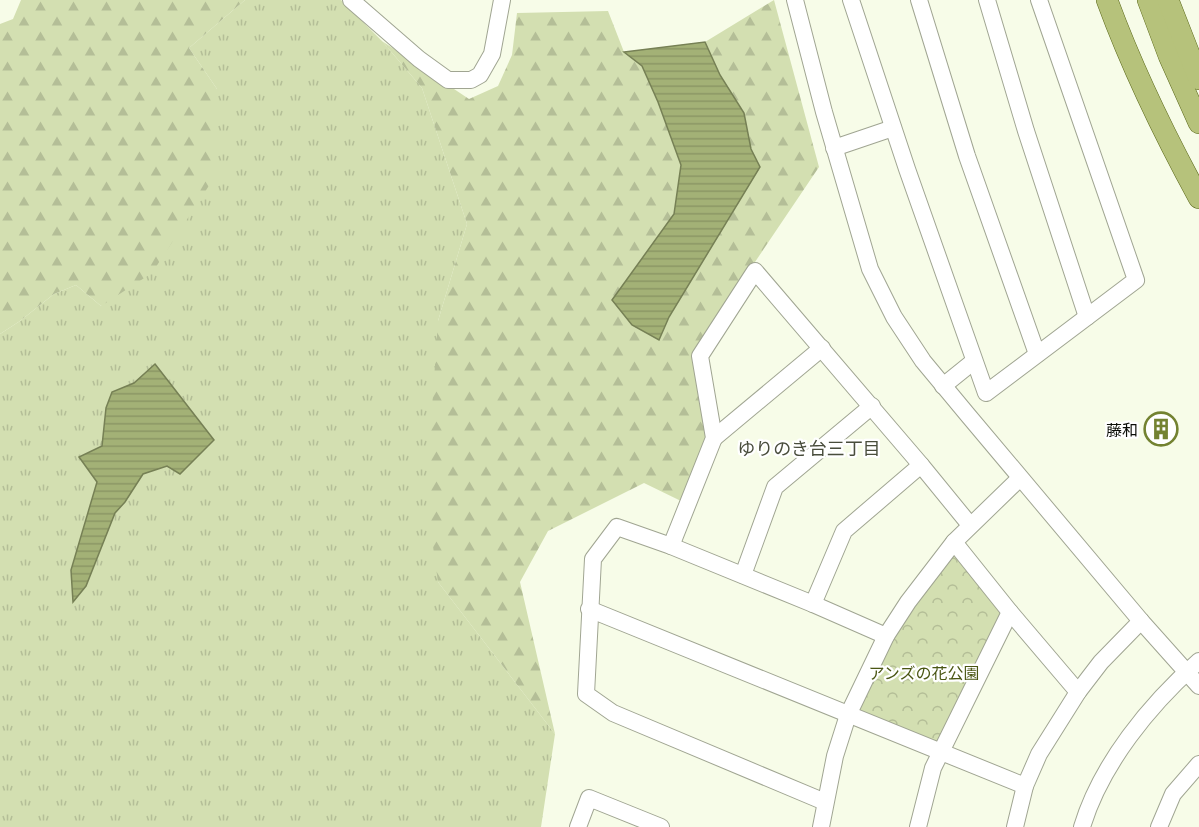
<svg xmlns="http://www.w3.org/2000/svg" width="1199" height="827" font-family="Commissioner,'Noto Sans JP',sans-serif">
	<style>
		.grass { fill: url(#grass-tufts) }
		.forest { fill: url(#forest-firs) }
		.park { fill: url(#park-crowns) }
		.water { fill: url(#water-rules); stroke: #768055; stroke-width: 1.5 }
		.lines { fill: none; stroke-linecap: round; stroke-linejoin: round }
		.minor-casing { stroke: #a0a592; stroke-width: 18 }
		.major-casing { stroke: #5b681a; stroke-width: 22 }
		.minor { stroke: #fff; stroke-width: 16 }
		.major { stroke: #b6c27b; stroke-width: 21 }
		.labels { text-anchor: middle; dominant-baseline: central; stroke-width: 4.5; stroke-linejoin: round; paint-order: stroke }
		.poi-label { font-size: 16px; fill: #0c0e08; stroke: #fff; text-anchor: end }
		.park-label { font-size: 16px; fill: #4a5613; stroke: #fff }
		.neighbourhood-label { font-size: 18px; fill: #494d3c; stroke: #fff }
	</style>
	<defs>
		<pattern id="grass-tufts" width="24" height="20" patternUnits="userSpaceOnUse" patternTransform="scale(1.5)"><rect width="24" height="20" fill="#d3dfb1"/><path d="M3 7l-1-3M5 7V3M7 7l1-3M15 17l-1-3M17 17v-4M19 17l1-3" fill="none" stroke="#b4be97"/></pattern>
		<pattern id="forest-firs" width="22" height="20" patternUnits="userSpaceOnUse" patternTransform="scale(1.5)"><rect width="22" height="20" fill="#d3dfb1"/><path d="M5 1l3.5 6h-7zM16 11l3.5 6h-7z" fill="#b4be97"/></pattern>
		<pattern id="park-crowns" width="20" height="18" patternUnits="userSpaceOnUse" patternTransform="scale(1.5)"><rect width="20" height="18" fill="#d3dfb1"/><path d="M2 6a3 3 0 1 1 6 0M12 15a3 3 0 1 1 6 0" fill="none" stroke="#b4be97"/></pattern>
		<pattern id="water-rules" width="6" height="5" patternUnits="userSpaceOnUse" patternTransform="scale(1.5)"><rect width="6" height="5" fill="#a3b176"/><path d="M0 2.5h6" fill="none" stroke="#8b9765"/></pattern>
	</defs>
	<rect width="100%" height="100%" fill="#f7fce8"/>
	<path class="grass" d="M245,0H341L382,41L422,88L467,224L438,321V582L555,734L541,827H0V334L20,321L54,294L76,285L101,306L217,89L189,48Z"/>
	<g class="forest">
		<path d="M21,0H245L189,48L217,89L212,181L152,273L101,306L76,285L54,294L20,321L0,334V24L13,19Z"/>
		<path d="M774,0L819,167L693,354L706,436L681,501L644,483L548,531L520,582L555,734L438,582L426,496L438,321L467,224L422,88L382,41L469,99L498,86L512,55L517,13L608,11L624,52L705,42Z"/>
	</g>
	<path class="park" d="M954,542L1010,612L940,752L848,715L886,636Z"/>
	<g class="water">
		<path d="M705,42L720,75L744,113L751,149L760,167L669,317L659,340L632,325L612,300L674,214L681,165L658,102L642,66L624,52Z"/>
		<path d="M155,364L214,440L180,474L167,466L143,474L125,502L115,513L86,586L73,602L71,570L97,482L79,457L102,446L106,408L112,392L134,383Z"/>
	</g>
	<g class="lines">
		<g class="minor-casing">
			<g id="minor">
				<path d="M351,0L419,59L448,80H471L480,75L492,54L502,0"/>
				<path d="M795,0L824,112L870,269L894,317L923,361L967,414L1141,621L1199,686"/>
				<path d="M851,0L907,169L986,393L1136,280L1039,0"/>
				<path d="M919,0L967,156L1037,354"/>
				<path d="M987,0L1026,131L1087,317"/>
				<path d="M834,148L893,128"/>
				<path d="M943,386L974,361"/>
				<path d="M714,438L822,348"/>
				<path d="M921,465L970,525"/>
				<path d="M954,542L1010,612L1078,692"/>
				<path d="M671,546L813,604"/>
				<path d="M743,575L775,487L872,406"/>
				<path d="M589,609L1025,786"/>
				<path d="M825,802L613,713L586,694L593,559L617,527L671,546L714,438L700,356L755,271L921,465L844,531L813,604L886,636"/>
				<path d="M578,827L589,798L661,827"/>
				<path d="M821,827L835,756L848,715L886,636L908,602L954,542L1020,478"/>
				<path d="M918,827L933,768L1010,612"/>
				<path d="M1015,827L1025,786L1039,754L1078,692L1101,662L1141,621"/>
				<path d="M1082,827C1101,764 1150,704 1199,661"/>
				<path d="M1159,827L1173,794L1199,764"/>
			</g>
		</g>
		<g class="major-casing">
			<g id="major">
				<path d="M1107,0C1132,68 1164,134 1199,198"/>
				<path d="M1148,0L1169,56L1199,123"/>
				<path d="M1168,0L1199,79"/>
			</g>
		</g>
		<use href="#minor" class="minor"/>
		<use href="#major" class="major"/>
	</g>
	<defs>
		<g id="building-ring" transform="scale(1.725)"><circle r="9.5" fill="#fff" stroke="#738231" stroke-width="1.5"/><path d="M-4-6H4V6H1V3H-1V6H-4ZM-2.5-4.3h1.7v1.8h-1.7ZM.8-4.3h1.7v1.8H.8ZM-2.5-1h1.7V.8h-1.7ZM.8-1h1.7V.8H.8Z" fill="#738231"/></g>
	</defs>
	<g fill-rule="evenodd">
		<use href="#building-ring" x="1161" y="429"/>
	</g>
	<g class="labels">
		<g class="poi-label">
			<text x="1138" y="429">藤和</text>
		</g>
		<g class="park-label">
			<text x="924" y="672">アンズの花公園</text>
		</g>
		<g class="neighbourhood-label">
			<text x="809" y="448">ゆりのき台三丁目</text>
		</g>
	</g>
</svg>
